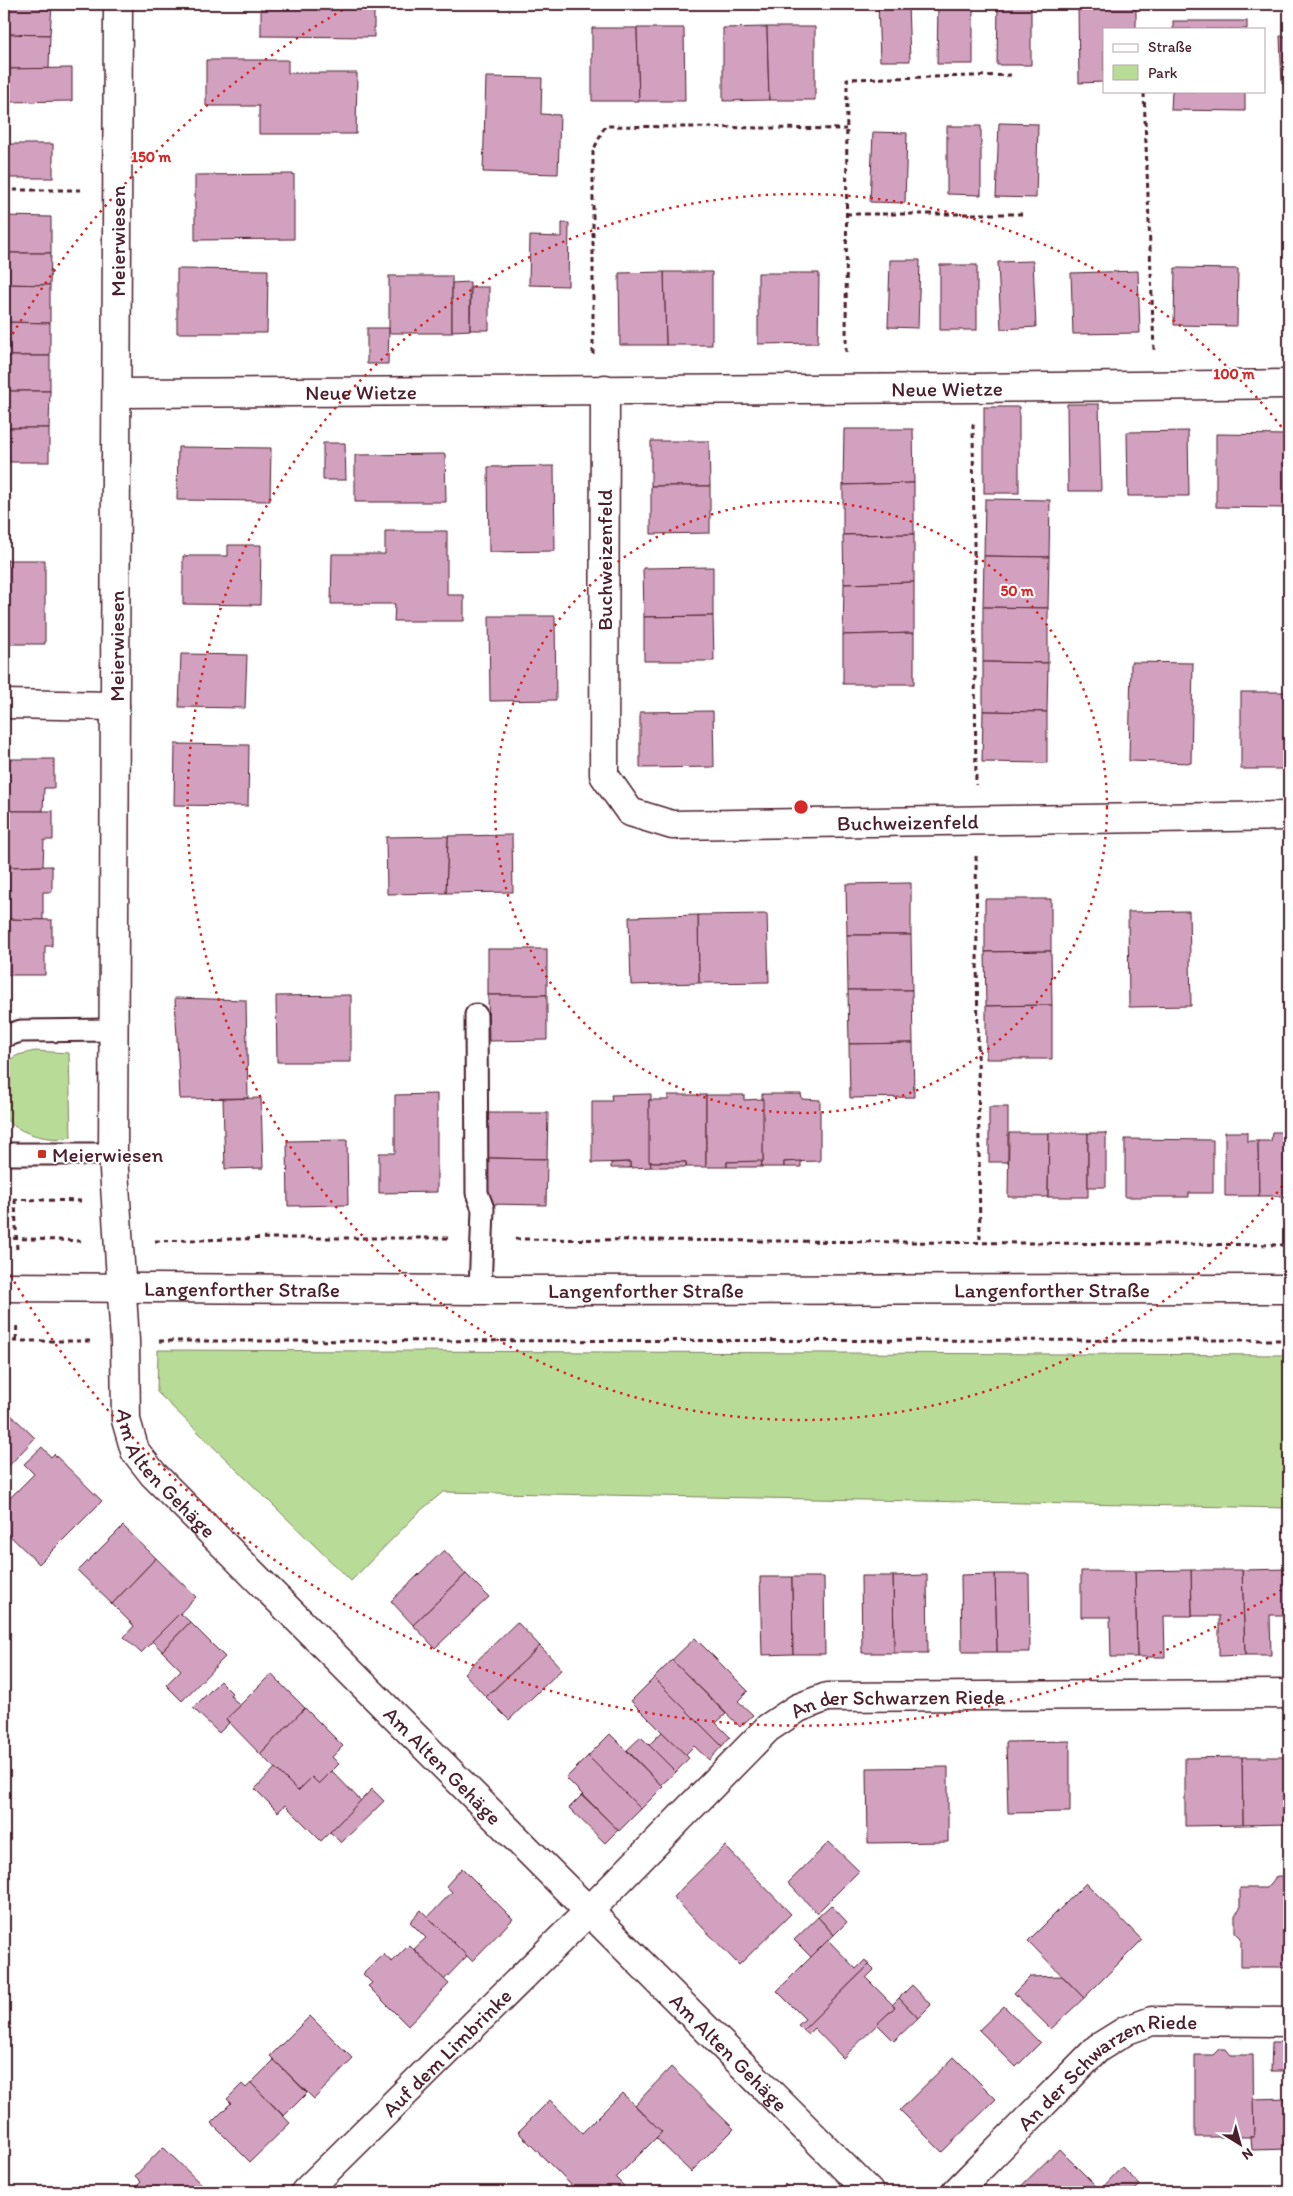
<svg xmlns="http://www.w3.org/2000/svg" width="1293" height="2196" font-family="Itim,sans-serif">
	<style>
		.green { fill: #b8dc97; stroke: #817e61 }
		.building { fill: #d2a1bf; stroke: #4a1f2b }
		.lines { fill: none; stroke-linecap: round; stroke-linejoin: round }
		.service-casing { stroke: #4a1f2b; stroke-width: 25 }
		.minor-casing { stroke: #4a1f2b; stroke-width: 31 }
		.secondary-casing { stroke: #4a1f2b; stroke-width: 31 }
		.path { stroke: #4a1f2b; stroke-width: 3; stroke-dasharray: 5 4; stroke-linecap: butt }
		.service { stroke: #fff; stroke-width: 21 }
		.minor { stroke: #fff; stroke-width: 28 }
		.secondary { stroke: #fff; stroke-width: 28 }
		.ring { fill: none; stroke: #d62828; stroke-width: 2.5; stroke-dasharray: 2.5 5 }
		.poi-dot { fill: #c8321e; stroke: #fff; stroke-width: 2 }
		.labels { text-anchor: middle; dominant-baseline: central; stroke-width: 4; stroke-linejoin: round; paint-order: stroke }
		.street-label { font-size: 21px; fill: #4a1f2b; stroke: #fff }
		.poi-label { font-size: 21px; fill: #4a1f2b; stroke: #fff; text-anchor: start }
		.centre { fill: #d62828; stroke: #fff; stroke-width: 2.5 }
		.ring-label { font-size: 15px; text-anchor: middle; font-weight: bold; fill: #d62828; stroke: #fff; stroke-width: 4; stroke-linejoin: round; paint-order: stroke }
	</style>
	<rect width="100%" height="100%" fill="#fff"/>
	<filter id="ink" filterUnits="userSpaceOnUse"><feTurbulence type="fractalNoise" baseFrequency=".02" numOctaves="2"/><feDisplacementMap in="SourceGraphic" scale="10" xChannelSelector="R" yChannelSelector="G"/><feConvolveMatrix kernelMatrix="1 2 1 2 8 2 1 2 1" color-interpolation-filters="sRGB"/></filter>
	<g filter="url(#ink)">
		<g class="green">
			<path d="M35,1051L69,1053L71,1137C50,1142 18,1134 4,1117V1063L18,1055Z"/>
			<path d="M158,1350L1289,1355V1508L443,1492L420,1511L351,1581L157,1392Z"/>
		</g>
		<g class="building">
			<path d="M4,4H52L50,35L4,34Z"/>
			<path d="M261,4H374V37L261,36Z"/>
			<path d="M878,4H908L910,61H880Z"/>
			<path d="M938,4H973V64H937Z"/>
			<path d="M998,4H1031V65H997Z"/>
			<path d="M1078,4H1136V29H1104V82L1079,83Z"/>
			<rect x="1173" y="21" width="74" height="8"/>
			<path d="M767,27L769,100L723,101V28Z"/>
			<path d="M767,27H815V100H769Z"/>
			<path d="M592,28H637L639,101H592Z"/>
			<path d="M637,28H684L685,101H639Z"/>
			<path d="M4,34L50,35L49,69H4Z"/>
			<path d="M1280,36H1289V84H1282Z"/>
			<path d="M206,60H288V73H357L356,134H259V106H206Z"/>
			<path d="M72,68V101L4,102V69Z"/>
			<path d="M486,77L542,78L541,114L560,115L558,174L483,172Z"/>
			<path d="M1172,91H1245V111L1171,110Z"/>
			<path d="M999,123L1038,124L1036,198L996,197Z"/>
			<path d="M947,126H981V195L947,194Z"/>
			<path d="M873,132L907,133L905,203L870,202Z"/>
			<rect x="4" y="144" width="49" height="34"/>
			<path d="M294,174V239L195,240V175Z"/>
			<path d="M4,216L51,217V253H4Z"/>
			<path d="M562,223H569L568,286L529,285L530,236L562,237Z"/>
			<path d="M4,253H51L50,285L4,284Z"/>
			<path d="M890,260H920L918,328L888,327Z"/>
			<path d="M1033,261L1036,327L1001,329L998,262Z"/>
			<rect x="940" y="265" width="37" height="65"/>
			<path d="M1175,268L1238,269L1237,326L1174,325Z"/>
			<path d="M177,269L268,270L267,333H177Z"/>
			<path d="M1138,271L1140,333L1073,334L1071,273Z"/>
			<path d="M664,272H712V345H666Z"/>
			<path d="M664,272L666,345H620L619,273Z"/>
			<path d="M758,273H819L818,343L758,344Z"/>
			<rect x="389" y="276" width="63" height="57"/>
			<path d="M470,282V330L452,331V283Z"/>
			<path d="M4,284L50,285V323L4,322Z"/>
			<path d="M471,287H489V330H470Z"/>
			<path d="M4,322L50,323V356H4Z"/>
			<path d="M367,328H389L388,364H367Z"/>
			<rect x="4" y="356" width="46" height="35"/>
			<path d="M4,391H50L49,428H4Z"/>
			<path d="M1067,404H1099L1101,491H1068Z"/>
			<rect x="984" y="407" width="35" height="86"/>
			<rect x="4" y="428" width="45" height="34"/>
			<path d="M844,429H913L914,483L843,485Z"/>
			<path d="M1188,431L1189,496H1128L1127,432Z"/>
			<path d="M1216,434L1286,435L1285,508L1216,507Z"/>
			<path d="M651,441H709L710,486H651Z"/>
			<path d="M323,443H345L346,480H323Z"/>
			<path d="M178,447L271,448L270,501L177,500Z"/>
			<path d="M445,454L446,502H355V455Z"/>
			<path d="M554,466L555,551L489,552L488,467Z"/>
			<path d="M914,483V534L843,535V485Z"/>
			<path d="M651,486H710V533L651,534Z"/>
			<path d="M985,499L1050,500L1049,557L984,556Z"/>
			<path d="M385,531H447V595H464V621H394L395,604H331L332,554H385Z"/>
			<path d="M914,534V582L844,584L843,535Z"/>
			<path d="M228,545H261L260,605L183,604V556H228Z"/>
			<path d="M984,556L1049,557L1048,608L983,607Z"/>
			<path d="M4,560H7L8,644H4Z"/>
			<path d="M7,560H45V644H8Z"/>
			<path d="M713,567V616L644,617L643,568Z"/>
			<path d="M914,582V633L843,635L844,584Z"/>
			<path d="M983,607L1048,608V663L983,662Z"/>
			<path d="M489,616H555L556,700L490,701Z"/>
			<path d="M713,616L714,661H644V617Z"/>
			<path d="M914,633V684H843V635Z"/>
			<path d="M181,654L247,655L245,708L179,707Z"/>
			<path d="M983,662L1048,663L1047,712L983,711Z"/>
			<path d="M1131,662L1193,663L1191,763L1129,761Z"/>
			<rect x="1241" y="692" width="48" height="77"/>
			<path d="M713,711L714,767L640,768V712Z"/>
			<path d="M983,711L1047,712V763L982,762Z"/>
			<path d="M175,744L249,745L248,806L174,805Z"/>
			<path d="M4,759H54V788H44L43,811H4Z"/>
			<path d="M4,811H53V840H44L43,866L4,867Z"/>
			<path d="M512,835L513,892L446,893L448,836Z"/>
			<path d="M448,836L446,893L387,894L386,837Z"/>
			<path d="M52,866V892H43V920L4,919V867Z"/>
			<path d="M911,883V935H847L846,884Z"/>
			<path d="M985,899H1051V951L985,952Z"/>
			<path d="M1189,911L1191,1006L1129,1007L1128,912Z"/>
			<path d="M767,914L769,982L699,983L698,915Z"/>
			<path d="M698,915L699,983L631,985L629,917Z"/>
			<path d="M4,919L52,920V946H45V975H4Z"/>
			<path d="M847,935H911L912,990H848Z"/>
			<rect x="488" y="949" width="59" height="46"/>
			<path d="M1051,951L1052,1005L986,1006L985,952Z"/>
			<path d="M848,990H912L913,1043L849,1044Z"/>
			<path d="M351,995V1062H277L276,996Z"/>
			<path d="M488,995H547V1040L489,1041Z"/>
			<path d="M175,998L246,1000L248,1098L180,1099Z"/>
			<path d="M1052,1005V1059H986V1006Z"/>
			<path d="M913,1043L914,1097L850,1098L849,1044Z"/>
			<path d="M437,1094V1192L379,1193V1153H395V1095Z"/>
			<path d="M651,1094V1100H649L651,1167L630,1168V1162L592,1163V1101H612L611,1095Z"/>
			<path d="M762,1094H801L802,1099L820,1100V1161L784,1162V1167H761L762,1161L763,1162Z"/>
			<path d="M668,1095H706V1167H686V1162H649V1100H668Z"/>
			<path d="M706,1095H744V1100L763,1099V1162H727V1167H706Z"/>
			<path d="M261,1098L263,1168L225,1169L223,1099Z"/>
			<rect x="989" y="1107" width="19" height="55"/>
			<path d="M488,1113H548L547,1159L488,1158Z"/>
			<path d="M1225,1132H1247V1141H1258L1259,1196H1225Z"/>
			<path d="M1272,1132H1289V1196H1259L1258,1141H1271Z"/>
			<path d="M1009,1133H1049L1048,1197H1008Z"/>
			<path d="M1049,1133H1088V1197H1048Z"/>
			<rect x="1088" y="1133" width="18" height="54"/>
			<path d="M1125,1139L1213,1140V1193H1189V1197H1125Z"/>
			<path d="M347,1140L348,1205L288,1206L287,1141Z"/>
			<path d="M488,1158L547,1159L546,1205L487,1204Z"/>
			<path d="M762,1161L761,1167H727V1162Z"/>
			<path d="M801,1161V1167H784V1162Z"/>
			<path d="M630,1162V1168H611V1163Z"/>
			<path d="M650,1162H686V1167H651Z"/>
			<path d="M4,1408L35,1438L4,1471Z"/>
			<path d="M42,1447L51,1457L54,1454L102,1501L39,1564L4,1530V1504L34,1474L24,1464Z"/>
			<path d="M123,1526L156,1558L112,1604L78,1571Z"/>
			<path d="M444,1550L466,1574L413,1625L391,1601Z"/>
			<path d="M156,1558L196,1597L141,1653L124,1637L134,1626L112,1604Z"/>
			<path d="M1289,1569V1615H1270L1271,1655H1245L1242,1570Z"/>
			<path d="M1191,1570H1242L1245,1655L1219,1656V1616H1192Z"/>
			<path d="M1191,1570L1192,1616H1164L1165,1657H1137L1135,1571Z"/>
			<path d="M1081,1571H1135L1137,1657H1111L1110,1617H1081Z"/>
			<path d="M466,1574L489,1597L435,1648L413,1625Z"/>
			<path d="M995,1574H1029L1030,1652H997Z"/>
			<path d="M995,1574L997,1652H962L961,1575Z"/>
			<path d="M927,1575L928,1653H894L893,1576Z"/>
			<path d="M861,1576H893L894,1653H862Z"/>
			<path d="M760,1577H792L793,1654L762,1655Z"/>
			<path d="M792,1577H824L825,1654H793Z"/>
			<path d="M180,1613L190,1622L162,1651L152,1641Z"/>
			<path d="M190,1622L225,1657L182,1701L166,1685L181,1670L162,1651Z"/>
			<path d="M517,1622L540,1646L486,1697L464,1673Z"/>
			<path d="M695,1638L748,1691L738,1701L753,1715L740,1727L672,1660Z"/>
			<path d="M540,1646L562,1669L509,1720L486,1697Z"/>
			<path d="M672,1660L726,1714L716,1723L730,1737L722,1746L654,1678Z"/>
			<path d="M271,1674L305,1708L260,1754L226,1719Z"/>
			<path d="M654,1678L722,1746L709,1760L694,1746L685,1755L631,1701Z"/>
			<path d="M220,1681L232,1693L230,1695L240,1706L226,1719L229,1723L219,1733L193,1708Z"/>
			<path d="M305,1708L343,1746L332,1757L339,1764L319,1784L312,1777L298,1791L260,1754Z"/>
			<path d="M662,1732L689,1758L676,1772L649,1745Z"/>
			<path d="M610,1734L663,1787L641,1809L588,1756Z"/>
			<path d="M641,1737L676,1772L661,1785L627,1750Z"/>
			<path d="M1070,1741V1812L1008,1813L1006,1742Z"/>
			<path d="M588,1756L641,1809L619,1831L566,1778Z"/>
			<path d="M1242,1757H1289V1824L1243,1825Z"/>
			<path d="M1242,1757L1243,1825L1185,1826V1758Z"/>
			<path d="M948,1767V1842L868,1843L867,1768Z"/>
			<path d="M275,1768L298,1791L312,1777L319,1784L332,1771L361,1801L321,1841L285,1805L278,1812L255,1789Z"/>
			<path d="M372,1789L384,1801L341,1843L330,1832Z"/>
			<path d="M582,1795L618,1830L605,1843L569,1808Z"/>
			<path d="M829,1842L859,1871L817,1913L788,1883Z"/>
			<path d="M725,1846L791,1914L739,1965L673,1897Z"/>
			<path d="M462,1868L513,1919L472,1961L428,1917L452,1892L446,1886Z"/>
			<path d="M1276,1877H1289V1967H1241V1938L1235,1932V1915L1240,1909V1888H1267Z"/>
			<path d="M1086,1883L1142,1940L1084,1998L1028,1941Z"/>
			<path d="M831,1905L847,1922L834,1935L818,1917Z"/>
			<path d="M421,1910L467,1956L444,1980L414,1949L426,1938L410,1922Z"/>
			<path d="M818,1917L834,1935L811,1957L794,1940Z"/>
			<path d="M828,1940L856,1969L865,1960L869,1965L803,2030L798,2025L805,2019L777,1991Z"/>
			<path d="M409,1945L449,1984L408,2026L368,1986L372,1983L363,1974L383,1954L392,1962Z"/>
			<path d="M869,1965L874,1970L866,1978L895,2007L843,2058L814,2028L808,2034L803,2030Z"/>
			<path d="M1062,1976L1084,1998L1051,2029L1014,1993L1030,1977Z"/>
			<path d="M912,1985L931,2005L918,2018L899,1998Z"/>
			<path d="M899,1998L918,2018L894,2041L877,2024L895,2007L892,2005Z"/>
			<path d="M1004,2006L1040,2043L1016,2067L979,2030Z"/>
			<path d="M310,2016L353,2059L314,2099L270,2056Z"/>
			<path d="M1272,2042H1289V2071H1271Z"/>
			<path d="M1219,2049H1226L1231,2055H1253L1254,2137H1195V2055H1213Z"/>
			<path d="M954,2057L996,2099L942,2152L900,2110Z"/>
			<path d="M274,2060L307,2093L284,2116L251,2083Z"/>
			<path d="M671,2067L734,2129L691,2172L656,2138L662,2132L635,2105Z"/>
			<path d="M251,2083L290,2123L250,2162L211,2123L231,2103L227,2099L242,2084L246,2088Z"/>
			<path d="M622,2093L662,2132L616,2178L624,2186L618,2192H578L518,2132L550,2100L582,2133Z"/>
			<path d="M1289,2098V2149L1252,2150L1251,2137H1254L1253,2099Z"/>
			<path d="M163,2147L209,2192H131L141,2182L135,2176Z"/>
			<path d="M1059,2149L1102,2192H1015Z"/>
			<path d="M1122,2167L1140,2185L1133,2192H1102L1100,2190Z"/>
			<path d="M785,2184L793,2192H777Z"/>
		</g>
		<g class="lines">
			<g class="service-casing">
				<g id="service">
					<path d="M476,1015L477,1193L483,1209L480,1290"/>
					<path d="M4,1036L21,1031L113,1030"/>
					<path d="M4,1154H113"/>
				</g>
			</g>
			<g class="minor-casing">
				<g id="minor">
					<path id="s1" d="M118,4L113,1154L125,1341L126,1420L135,1451L153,1474L869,2192"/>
					<path id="s2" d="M605,389L604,775L630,812L672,825L1289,816"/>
					<path id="s3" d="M117,393L973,388L1289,384"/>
					<path d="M4,704L115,706"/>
					<path id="s4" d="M305,2192L589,1911L768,1728L798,1708L827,1697L1289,1694"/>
					<path id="s5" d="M956,2192L1098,2048L1127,2030L1152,2021L1289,2022"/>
				</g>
			</g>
			<g class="secondary-casing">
				<g id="secondary">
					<path id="s6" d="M4,1287L480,1290L1289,1289"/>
				</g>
			</g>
			<g class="path">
				<path d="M1144,93L1154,350"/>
				<path d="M4,190H81"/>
				<path d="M846,214H1024"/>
				<path d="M846,352L847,79L1015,75"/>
				<path d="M593,354V151L605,126L846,129"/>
				<path d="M973,424L976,785"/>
				<path d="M976,856L980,1242"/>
				<path d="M4,1199L82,1201"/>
				<path d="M15,1199L17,1252"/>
				<path d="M4,1238L84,1241"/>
				<path d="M515,1239L1289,1245"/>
				<path d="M155,1241L277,1238H449"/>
				<path d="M16,1340L17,1323"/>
				<path d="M4,1341H91"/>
				<path d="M159,1341L1289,1340"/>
			</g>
			<use href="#service" class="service"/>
			<use href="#minor" class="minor"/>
			<use href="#secondary" class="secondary"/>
		</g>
	</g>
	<g class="ring">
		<circle cx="801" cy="807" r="306"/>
		<path d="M1287 1180A613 613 0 1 1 1287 434"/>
		<path d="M1288 1586A919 919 0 0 1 5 1266M5 347A919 919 0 0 1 348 7"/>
	</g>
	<rect class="poi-dot" x="37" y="1149" width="10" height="10" rx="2.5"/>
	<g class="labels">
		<g class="street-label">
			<text transform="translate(117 241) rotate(-90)">Meierwiesen</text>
			<text stroke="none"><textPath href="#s3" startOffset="830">Neue Wietze</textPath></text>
			<text stroke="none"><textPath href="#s3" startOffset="244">Neue Wietze</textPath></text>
			<text transform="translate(604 560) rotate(-90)">Buchweizenfeld</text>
			<text transform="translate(116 646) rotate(-90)">Meierwiesen</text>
			<text stroke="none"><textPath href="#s2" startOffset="711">Buchweizenfeld</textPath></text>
			<text stroke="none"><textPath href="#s6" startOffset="238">Langenforther Straße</textPath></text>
			<text stroke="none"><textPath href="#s6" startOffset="1048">Langenforther Straße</textPath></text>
			<text stroke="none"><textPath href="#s6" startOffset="642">Langenforther Straße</textPath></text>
			<text stroke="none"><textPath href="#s1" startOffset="1484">Am Alten Gehäge</textPath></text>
			<text stroke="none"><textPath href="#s4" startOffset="792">An der Schwarzen Riede</textPath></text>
			<text stroke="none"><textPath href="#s1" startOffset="1889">Am Alten Gehäge</textPath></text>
			<text stroke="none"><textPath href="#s4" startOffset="199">Auf dem Limbrinke</textPath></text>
			<text stroke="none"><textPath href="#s1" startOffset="2294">Am Alten Gehäge</textPath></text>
			<text stroke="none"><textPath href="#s5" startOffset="200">An der Schwarzen Riede</textPath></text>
		</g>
		<g class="poi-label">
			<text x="52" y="1154">Meierwiesen</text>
		</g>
	</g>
	<circle cx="801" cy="807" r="8" class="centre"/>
	<g class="ring-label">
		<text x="151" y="162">150 m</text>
		<text x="1234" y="379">100 m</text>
		<text x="1017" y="596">50 m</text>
	</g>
	<rect width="1293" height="2196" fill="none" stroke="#fff" stroke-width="20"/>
	<rect x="10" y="10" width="1273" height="2176" fill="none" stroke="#4a1f2b" stroke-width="2" filter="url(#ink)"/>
	<rect x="1103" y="28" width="162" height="65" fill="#ffffff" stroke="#b7a5aa"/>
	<rect x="1113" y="44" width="25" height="8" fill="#ffffff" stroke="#b7a5aa"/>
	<text x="1148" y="52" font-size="15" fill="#4a1f2b">Straße</text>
	<rect x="1113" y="65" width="25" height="15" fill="#b8dc97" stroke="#b7a5aa"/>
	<text x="1148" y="78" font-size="15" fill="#4a1f2b">Park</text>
	<g transform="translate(1240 2144) rotate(143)" stroke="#ffffff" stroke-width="4" paint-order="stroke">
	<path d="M0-4L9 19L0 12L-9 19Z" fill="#4a1f2b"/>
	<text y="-8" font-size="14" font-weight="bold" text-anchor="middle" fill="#4a1f2b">N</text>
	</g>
</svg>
